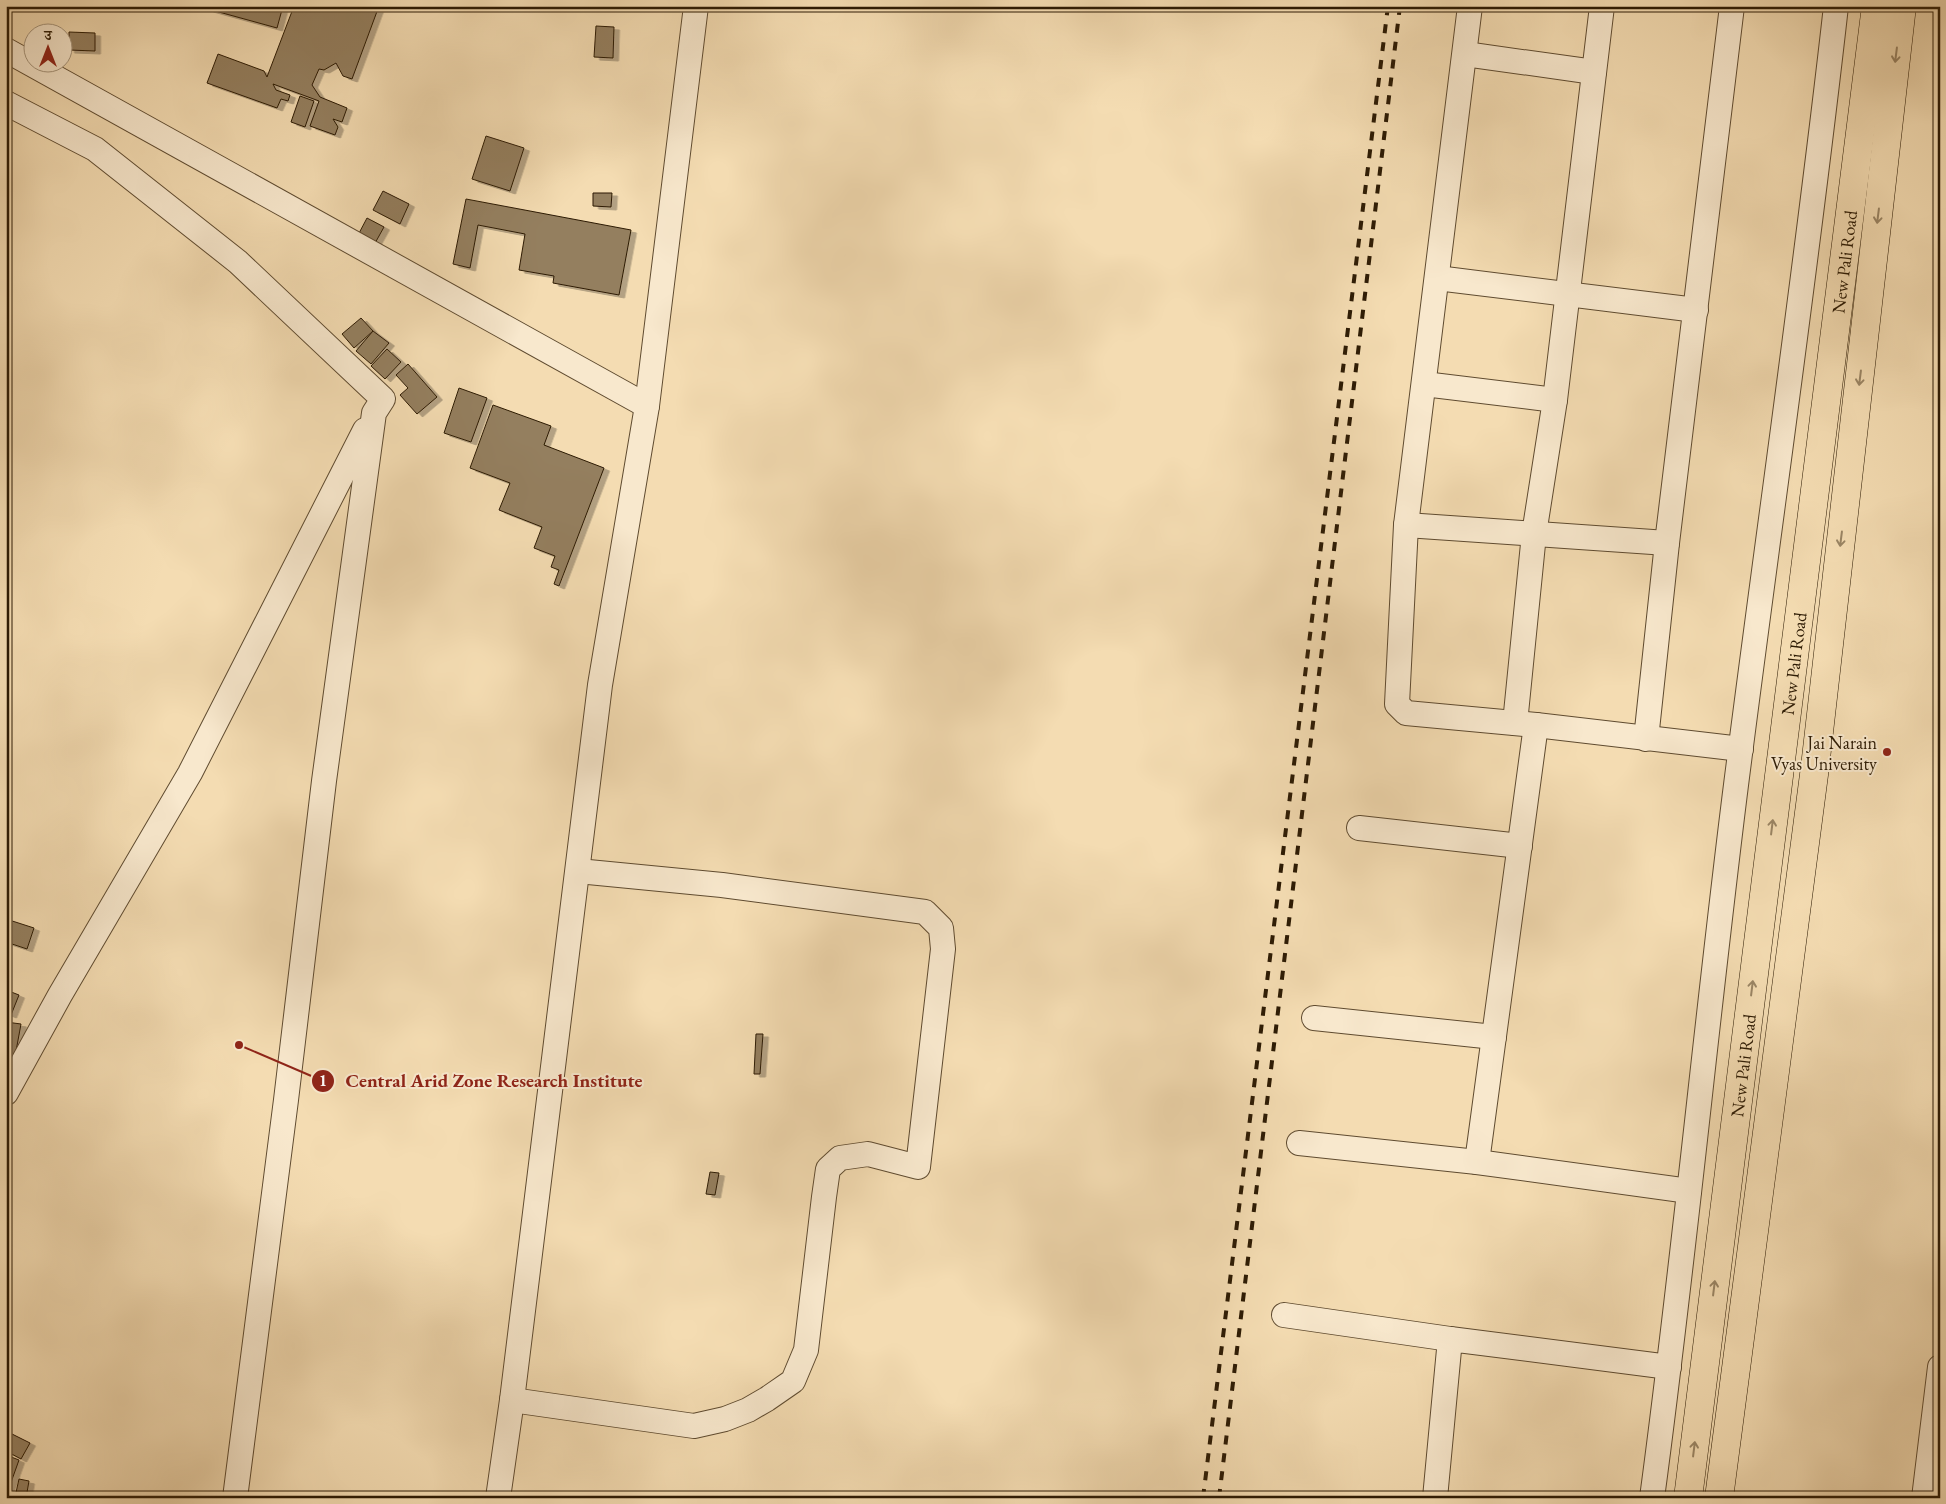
<svg xmlns="http://www.w3.org/2000/svg" width="1946" height="1504" font-family="'EB Garamond','Noto Serif Devanagari',serif">
	<style>
		.building { fill: #947f5e; stroke: #2d1b04; filter: url(#shadow) }
		.lines { fill: none; stroke-linecap: round; stroke-linejoin: round }
		.minor-casing { stroke: #5f4b30; stroke-width: 26 }
		.highway-casing { stroke: #2d1b04; stroke-width: 29 }
		.minor { stroke: #f8e8cd; stroke-width: 24 }
		.highway { stroke: #f4dcb2; stroke-width: 28 }
		.rail { stroke: #2d1b04; stroke-width: 4; stroke-dasharray: 9 9; stroke-linecap: butt }
		.oneway { stroke: #9a8564 }
		.poi-dot { fill: #8f2418; stroke: #f8e8cd; stroke-width: 2 }
		.labels { text-anchor: middle; dominant-baseline: central; stroke-width: 4; stroke-linejoin: round; paint-order: stroke }
		.street-label { font-size: 18px; fill: #2d1b04; stroke: #f8e8cd }
		.poi-label { font-size: 18px; fill: #2d1b04; stroke: #f8e8cd; text-anchor: end }
		.leader { fill: none; stroke: #8f2418; stroke-width: 2 }
		.callout-dot { fill: #8f2418; stroke: #f8e8cd; stroke-width: 2 }
		.mark-label { font-size: 15px; text-anchor: middle; font-weight: bold; fill: #fff }
		.callout-label { font-size: 19px; text-anchor: middle; font-weight: bold; fill: #8f2418; stroke: #f8e8cd; stroke-width: 4; stroke-linejoin: round; paint-order: stroke }
	</style>
	<defs>
		<filter id="shadow"><feDropShadow dx="5.5" dy="3" stdDeviation="0" flood-color="#0004"/></filter>
	</defs>
	<rect width="100%" height="100%" fill="#f4dcb2"/>
	<filter id="stains"><feTurbulence type="fractalNoise" baseFrequency=".004" numOctaves="4"/><feColorMatrix values="0 0 0 0 .2 0 0 0 0 .09 0 0 0 0 .02 0 0 0 .5 -.17"/></filter>
	<radialGradient id="worn" r=".72"><stop offset=".6" stop-color="#630" stop-opacity="0"/><stop offset="1" stop-color="#630" stop-opacity=".3"/></radialGradient>
	<g class="building">
		<path d="M209,6H283L277,28L208,9Z"/>
		<path d="M294,6H379L352,79L343,76L336,63L324,70L319,69L312,85L320,97L347,108L342,122L333,119L338,127L335,135L310,126L319,101L273,84L276,90L290,95L288,101L281,99L277,108L207,83L218,54L264,71L267,77Z"/>
		<path d="M596,26L614,27L613,58L594,57Z"/>
		<path d="M69,32L95,33V51L69,50Z"/>
		<path d="M300,96L314,101L305,127L291,122Z"/>
		<path d="M486,136L524,148L510,191L472,179Z"/>
		<path d="M383,191L409,204L400,224L373,210Z"/>
		<path d="M593,193H612L611,207L593,206Z"/>
		<path d="M466,199L631,230L619,295L553,283L554,276L519,270L525,234L478,225L470,268L453,264Z"/>
		<path d="M367,218L384,227L374,245L357,237Z"/>
		<path d="M361,318L373,331L354,348L342,334Z"/>
		<path d="M373,331L389,343L371,364L356,351Z"/>
		<path d="M387,349L401,362L385,379L371,366Z"/>
		<path d="M408,364L437,397L417,414L400,395L408,388L396,375Z"/>
		<path d="M459,388L487,398L471,442L444,433Z"/>
		<path d="M493,405L551,426L544,445L604,468L559,586L554,584L559,570L551,567L555,556L534,548L542,527L499,510L510,483L470,468Z"/>
		<path d="M6,919L34,928L27,949L6,942Z"/>
		<path d="M6,990L19,995L11,1015L6,1013Z"/>
		<path d="M6,1022L21,1024L14,1062L6,1061Z"/>
		<path d="M756,1034H763L760,1074H754Z"/>
		<path d="M710,1172L719,1173L715,1195L706,1194Z"/>
		<path d="M6,1431L30,1443L21,1459L6,1451Z"/>
		<path d="M6,1455L19,1460L9,1488L6,1487Z"/>
		<path d="M19,1479L29,1481L26,1498L15,1497Z"/>
	</g>
	<g class="lines">
		<g class="minor-casing">
			<g id="minor">
				<path d="M1470,6L1406,525L1397,704L1406,713L1536,725L1741,749"/>
				<path d="M6,50L647,406"/>
				<path d="M1465,54L1594,72"/>
				<path d="M6,103L95,149L238,262L383,399L374,413L324,781L286,1100L235,1498"/>
				<path d="M1437,278L1696,310"/>
				<path d="M1424,384L1555,400"/>
				<path d="M1406,525L1667,543"/>
				<path d="M1515,723L1534,534L1555,400L1602,6"/>
				<path d="M1646,739L1667,543L1732,6"/>
				<path d="M1359,828L1520,846"/>
				<path d="M1314,1018L1494,1037"/>
				<path d="M6,1093L60,995L190,773L365,430"/>
				<path d="M1299,1143L1477,1162L1689,1191"/>
				<path d="M1477,1162L1536,725"/>
				<path d="M1284,1315L1450,1339"/>
				<path d="M512,1400L694,1426L725,1419L748,1410L767,1399L793,1381L806,1350L824,1197L828,1169L840,1158L868,1154L918,1167L943,949L941,928L925,912L722,885L578,871"/>
				<path d="M498,1498L512,1400L600,685L647,406L696,6"/>
				<path d="M1435,1498L1450,1339L1669,1367"/>
				<path d="M1652,1498C1684,1261 1706,1023 1736,785C1769,525 1807,266 1836,6"/>
				<path d="M1924,1498L1940,1367"/>
			</g>
		</g>
		<g class="highway-casing">
			<g id="highway">
				<path id="s1" d="M1688,1498L1876,6"/>
				<path d="M1719,1498L1815,767L1902,6"/>
			</g>
		</g>
		<use href="#minor" class="minor"/>
		<use href="#highway" class="highway"/>
		<g class="rail">
			<path d="M1203,1498L1388,6"/>
			<path d="M1219,1498L1400,6"/>
		</g>
	</g>
	<defs><path id="oneway-shaft" d="M-6 0H5M1.5-3L5.5 0L1.5 3" fill="none" stroke-width="1.6" stroke-linecap="round" stroke-linejoin="round" transform="scale(1.25)"/></defs>
	<g class="oneway">
		<use href="#oneway-shaft" transform="translate(1896 55) rotate(97)"/>
		<use href="#oneway-shaft" transform="translate(1878 216) rotate(97)"/>
		<use href="#oneway-shaft" transform="translate(1860 378) rotate(97)"/>
		<use href="#oneway-shaft" transform="translate(1841 539) rotate(97)"/>
		<use href="#oneway-shaft" transform="translate(1772 827) rotate(-83)"/>
		<use href="#oneway-shaft" transform="translate(1752 988) rotate(-83)"/>
		<use href="#oneway-shaft" transform="translate(1714 1288) rotate(-83)"/>
		<use href="#oneway-shaft" transform="translate(1694 1449) rotate(-83)"/>
	</g>
	<circle class="poi-dot" cx="1887" cy="752" r="5"/>
	<g class="labels">
		<g class="street-label">
			<text stroke="none"><textPath href="#s1" startOffset="1246">New Pali Road</textPath></text>
			<text stroke="none"><textPath href="#s1" startOffset="841">New Pali Road</textPath></text>
			<text stroke="none"><textPath href="#s1" startOffset="436">New Pali Road</textPath></text>
		</g>
		<g class="poi-label">
			<text x="1877" y="742">Jai Narain<tspan x="1877" dy="21">Vyas University</tspan></text>
		</g>
	</g>
	<path class="leader" d="M239 1045L323 1081"/>
	<g class="callout-dot">
		<circle cx="239" cy="1045" r="5"/>
		<circle cx="323" cy="1081" r="12"/>
	</g>
	<g class="mark-label">
		<text x="323" y="1086">1</text>
	</g>
	<g class="callout-label">
		<text x="494" y="1087">Central Arid Zone Research Institute</text>
	</g>
	<rect width="1946" height="1504" fill="none" stroke="#f4dcb2" stroke-width="25"/>
	<rect x="8" y="8" width="1931" height="1489" fill="none" stroke="#2d1b04" stroke-width="2.5"/>
	<rect x="12" y="12" width="1921" height="1479" fill="none" stroke="#2d1b04"/>
	<g transform="translate(48 48)"><circle r="24" fill="#f8e8cd" stroke="#a7967d"/>
	<path d="M0-4L9 19L0 12L-9 19Z" fill="#8f2418"/>
	<text y="-8" font-size="14" font-weight="bold" text-anchor="middle" fill="#2d1b04">उ</text>
	</g>
	<rect width="100%" height="100%" filter="url(#stains)"/>
	<rect width="100%" height="100%" fill="url(#worn)"/>
</svg>
